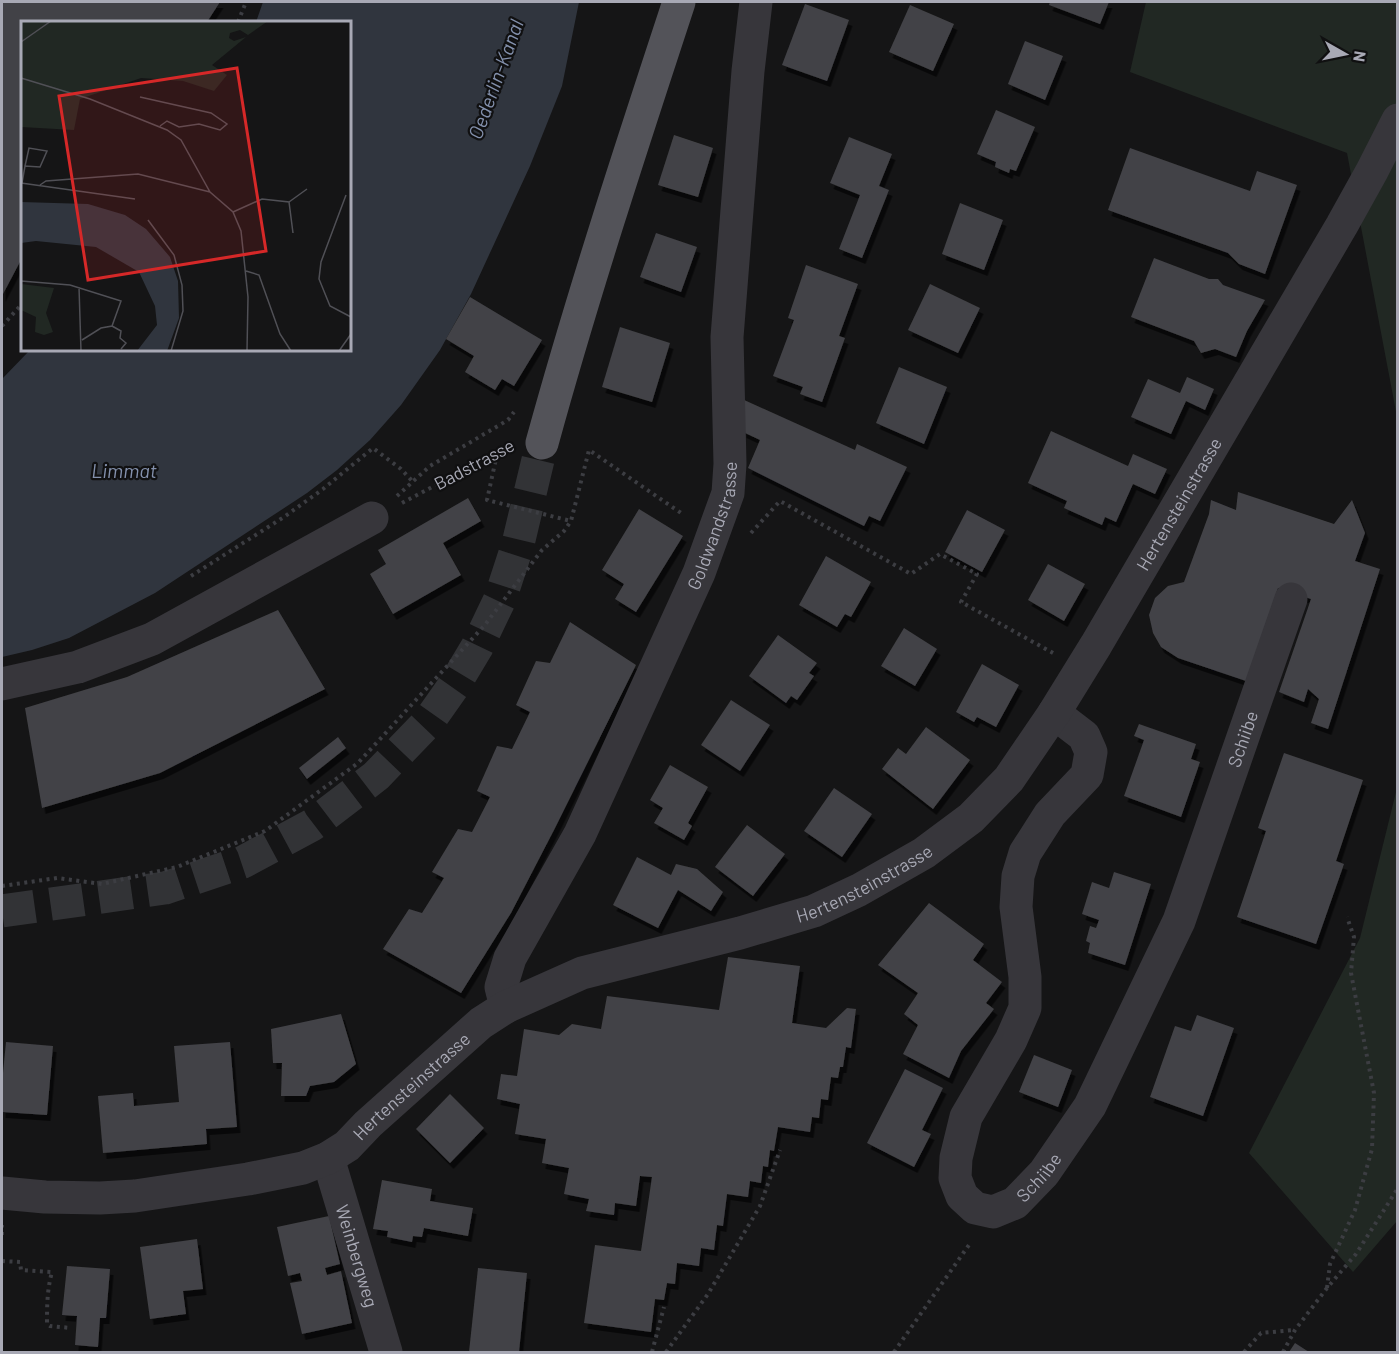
<svg xmlns="http://www.w3.org/2000/svg" width="1399" height="1354" font-family="Barlow,sans-serif">
	<style>
		.green { fill: #212823 }
		.water { fill: #30353e }
		.building { fill: #424246; filter: url(#shadow) }
		.lines { fill: none; stroke-linecap: round; stroke-linejoin: round }
		.major-tunnel { stroke: #323336; stroke-width: 33; stroke-dasharray: 33 16; stroke-linecap: butt }
		.path { stroke: #3c3d42; stroke-width: 4; stroke-dasharray: 3 4.5; stroke-linecap: butt }
		.minor { stroke: #37363b; stroke-width: 33 }
		.major { stroke: #535359; stroke-width: 33 }
		.labels { text-anchor: middle; dominant-baseline: central; stroke-width: 4.5; stroke-linejoin: round; paint-order: stroke }
		.street-label { font-size: 18px; fill: #a8a9b5; stroke: #101011 }
		.water-label { font-size: 20px; font-style: italic; fill: #8390ac; stroke: #101011 }
		.inset-road { fill: none; stroke: #505056; stroke-width: 1.5 }
		.view { fill: #d62828; fill-opacity: 0.15; stroke: #d62828; stroke-width: 3 }
		.inset-edge { fill: none; stroke: #a8a9b5; stroke-width: 3 }
	</style>
	<defs>
		<filter id="shadow"><feDropShadow dx="3.5" dy="6" stdDeviation="0" flood-color="#0009"/></filter>
	</defs>
	<rect width="100%" height="100%" fill="#151516"/>
	<g class="green">
		<path d="M1146,2H1397V417L1347,153L1130,72Z"/>
		<path d="M1397,788V1221L1353,1272L1249,1153L1360,938Z"/>
	</g>
	<path class="water" d="M263,2H579L562,86L530,166L471,294L440,350L401,405L370,440L337,470L307,493L155,593L69,638L32,650L2,657V379L30,350H350V22H256Z"/>
	<g class="building">
		<path d="M2,2H220L207,22H22V258L2,296Z"/>
		<path d="M1050,2H1109L1100,24L1049,5Z"/>
		<path d="M805,4L849,20L827,81L782,65Z"/>
		<path d="M910,5L954,24L933,71L889,52Z"/>
		<path d="M1025,41L1063,56L1045,100L1008,84Z"/>
		<path d="M996,110L1035,127L1016,171L1010,169L1009,173L995,167L996,162L977,154Z"/>
		<path d="M674,135L713,148L698,197L658,185Z"/>
		<path d="M849,137L892,154L879,186L889,190L862,258L839,249L860,195L830,183Z"/>
		<path d="M1130,148L1250,191L1257,171L1297,185L1265,274L1239,264L1228,253L1108,210Z"/>
		<path d="M960,203L1003,220L984,270L942,254Z"/>
		<path d="M656,233L697,247L681,292L640,277Z"/>
		<path d="M1154,258L1209,279H1218L1223,285L1265,300L1247,331L1236,357L1215,349L1201,353L1194,341L1131,317Z"/>
		<path d="M806,265L858,284L839,336L845,338L822,402L800,394L803,387L773,376L794,320L788,318Z"/>
		<path d="M930,284L980,308L958,353L908,330Z"/>
		<path d="M470,297L542,340L514,386L502,379L495,390L465,372L474,356L446,339Z"/>
		<path d="M620,327L670,343L652,402L602,387Z"/>
		<path d="M899,367L947,387L924,444L876,423Z"/>
		<path d="M1187,377L1214,389L1205,410L1186,401L1171,434L1131,417L1148,379L1180,393Z"/>
		<path d="M742,399L855,450L857,444L907,467L880,521L869,516L864,526L748,468L760,440L743,432Z"/>
		<path d="M1051,431L1128,466L1133,454L1167,469L1155,494L1133,484L1116,522L1105,517L1102,525L1064,508L1067,501L1028,483Z"/>
		<path d="M1238,492L1334,524L1352,500L1365,533L1355,561L1380,569L1328,729L1311,723L1319,699L1308,689L1304,702L1279,692L1311,599L1278,588L1246,681L1178,658L1161,647L1153,633L1149,615L1155,598L1168,586L1184,582L1209,514L1211,500L1236,510Z"/>
		<path d="M468,498L481,521L443,543L461,575L393,614L370,574L386,564L378,550Z"/>
		<path d="M639,509L683,536L636,612L615,599L624,584L602,570Z"/>
		<path d="M967,510L1005,530L982,572L945,552Z"/>
		<path d="M826,556L871,582L851,617L845,614L837,627L799,605Z"/>
		<path d="M1048,564L1085,584L1064,621L1028,600Z"/>
		<path d="M278,610L325,689L160,773L42,808L25,708L127,677Z"/>
		<path d="M570,622L636,665L555,828L511,913L461,993L383,949L409,909L422,913L444,878L432,872L458,829L472,832L490,797L477,791L497,746L512,749L530,712L516,705L536,661L550,663Z"/>
		<path d="M904,628L937,649L915,686L881,666Z"/>
		<path d="M778,635L817,663L809,673L814,676L797,700L791,696L786,703L749,676Z"/>
		<path d="M982,664L1019,685L996,727L977,717L974,722L956,712Z"/>
		<path d="M731,700L770,725L740,771L701,745Z"/>
		<path d="M1139,724L1196,744L1191,759L1200,762L1181,817L1124,796L1144,740L1134,736Z"/>
		<path d="M926,727L970,760L933,809L882,769L898,748L906,754Z"/>
		<path d="M338,737L346,748L307,779L299,768Z"/>
		<path d="M1284,753L1363,780L1336,861L1344,864L1316,944L1237,917L1266,831L1258,828Z"/>
		<path d="M670,765L708,787L688,823L692,826L684,840L654,823L663,808L650,800Z"/>
		<path d="M834,788L872,814L842,857L804,831Z"/>
		<path d="M747,825L785,854L753,896L715,867Z"/>
		<path d="M637,857L671,875L676,864L697,869L723,892L711,911L678,890L658,928L613,905Z"/>
		<path d="M1114,872L1151,884L1125,965L1088,953L1090,943L1086,941L1090,926L1096,928L1099,920L1082,914L1092,882L1109,888Z"/>
		<path d="M929,903L984,944L973,960L1002,982L986,1003L994,1009L961,1051L949,1078L903,1054L918,1025L904,1014L918,993L878,965Z"/>
		<path d="M728,957L800,966L792,1023L826,1028L847,1008L856,1009L851,1048L846,1047L843,1067H840L838,1078L831,1077L828,1100L821,1099L819,1118L812,1117L810,1132L778,1127L774,1151L770,1150L768,1167L763,1166L761,1183L750,1181L748,1197L727,1194L723,1226L717,1225L714,1250L701,1248L699,1266L677,1263L675,1284L667,1283L664,1300L655,1299L651,1332L584,1323L595,1245L641,1251L652,1177L640,1176L636,1206L615,1203L614,1215L586,1211L589,1199L564,1194L569,1168L542,1163L546,1139L515,1134L520,1104L497,1099L501,1074L517,1076L524,1029L559,1035L572,1024L601,1029L607,996L719,1010Z"/>
		<path d="M341,1014L356,1064L334,1082L310,1086L306,1096H281L282,1063H273L271,1029Z"/>
		<path d="M1197,1015L1234,1028L1203,1116L1150,1097L1175,1026L1191,1031Z"/>
		<path d="M6,1042L53,1046L47,1115L2,1112V1083Z"/>
		<path d="M230,1042L237,1127L206,1129L207,1144L103,1153L98,1096L133,1093L134,1106L179,1102L174,1046Z"/>
		<path d="M1034,1055L1072,1070L1058,1107L1019,1092Z"/>
		<path d="M905,1069L943,1088L922,1130L931,1134L914,1167L867,1143Z"/>
		<path d="M450,1094L484,1128L450,1163L416,1129Z"/>
		<path d="M382,1180L432,1189L430,1201L473,1208L468,1236L424,1228L422,1237L413,1236L412,1242L387,1237L388,1231L373,1229Z"/>
		<path d="M329,1216L340,1264L325,1268L327,1275L341,1271L352,1323L302,1334L290,1283L302,1281L300,1273L288,1276L277,1227Z"/>
		<path d="M197,1239L203,1289L183,1291L186,1314L150,1319L140,1247Z"/>
		<path d="M67,1266L110,1269L106,1318H100L98,1347L75,1345L77,1316L62,1315Z"/>
		<path d="M478,1268L527,1273L519,1352H469Z"/>
		<path d="M1295,1343L1309,1352H1289Z"/>
	</g>
	<g class="lines">
		<path class="major-tunnel" d="M2,911L165,888L243,862L312,825L376,776L429,721L453,687L477,647L500,599L518,544L542,443"/>
		<g class="path">
			<path d="M238,22L246,2"/>
			<path d="M2,326L22,304"/>
			<path d="M497,454L487,500L571,521"/>
			<path d="M397,496L430,466L508,420L514,412"/>
			<path d="M402,503L509,446"/>
			<path d="M751,533L780,501L911,574L940,554L977,574L961,602L1053,653"/>
			<path d="M191,576L284,517L323,489L373,448L401,469L413,482"/>
			<path d="M2,886L57,878L102,884L177,867L265,831L358,763L484,626L542,550L564,531L571,521L589,450L684,515"/>
			<path d="M2,1235V1225"/>
			<path d="M2,1261L20,1262L21,1270L52,1272C47,1290 47,1306 47,1324L50,1326L71,1328"/>
			<path d="M1327,1288L1330,1264L1355,1210L1372,1149L1374,1093L1351,973L1354,937L1347,917"/>
			<path d="M652,1352L664,1307"/>
			<path d="M666,1352L708,1294L760,1206L780,1150"/>
			<path d="M894,1352L971,1242"/>
			<path d="M1244,1352L1261,1333L1294,1330"/>
			<path d="M1283,1352L1295,1330L1327,1288L1356,1254L1398,1188"/>
		</g>
		<g class="minor">
			<path d="M2,684L78,667L152,639L372,518"/>
			<path id="s1" d="M1054,713L1084,736L1091,752L1087,775L1050,814L1025,853L1018,876L1016,907L1025,977V1008L1011,1040L966,1117L956,1158L955,1178L962,1196L975,1208L993,1212L1015,1203L1044,1173L1090,1106L1179,921L1291,599"/>
			<path id="s2" d="M506,1007L501,987L510,958L580,834L699,573L728,493L730,464L727,337L748,71L756,2"/>
			<path id="s3" d="M328,1158L386,1352"/>
			<path id="s4" d="M2,1193L45,1197L100,1198L135,1196L248,1179L303,1168L328,1158L347,1146L368,1124L481,1023L506,1007L582,973L740,933L814,911L859,890L924,853L971,818L1009,779L1054,713L1096,645L1342,225L1372,171L1398,120"/>
		</g>
		<path class="major" d="M542,443C583,294 631,148 679,2"/>
	</g>
	<g class="labels">
		<g class="street-label">
			<text transform="translate(474 464) rotate(-28)">Badstrasse</text>
			<text stroke="none"><textPath href="#s4" startOffset="1449">Hertensteinstrasse</textPath></text>
			<text stroke="none"><textPath href="#s2" startOffset="530">Goldwandstrasse</textPath></text>
			<text stroke="none"><textPath href="#s1" startOffset="1122">Schiibe</textPath></text>
			<text stroke="none"><textPath href="#s4" startOffset="945">Hertensteinstrasse</textPath></text>
			<text stroke="none"><textPath href="#s4" startOffset="441">Hertensteinstrasse</textPath></text>
			<text stroke="none"><textPath href="#s1" startOffset="636">Schiibe</textPath></text>
			<text stroke="none"><textPath href="#s3" startOffset="102">Weinbergweg</textPath></text>
		</g>
		<g class="water-label">
			<text transform="translate(495 79) rotate(-70)">Oederlin-Kanal</text>
			<text x="124" y="470">Limmat</text>
		</g>
	</g>
	<g transform="translate(21 21)">
		<rect width="330" height="330" fill="#151516"/>
		<path d="M0,0H247L227,14L219,9L209,12L208,17L213,20L225,16L191,44L206,54L193,70L162,60L120,57L59,78L53,109L0,106ZM0,263L33,267L25,292L32,311L23,314L14,311L15,296L0,289Z" fill="#212823"/>
		<path d="M0,181L67,183L104,194L125,208L149,236L157,260L158,297L146,330H116L136,304L134,285L118,251L75,226L15,220L0,222Z" fill="#30353e"/>
		<path class="inset-road" d="M0,21L30,0M0,57L69,78L146,109L160,119L189,171L212,191L220,210L227,276L226,330M119,76L190,92L206,103L199,109L178,103L158,106L146,100L139,105M0,162L114,178M1,162L4,145L19,146L26,130L8,127L4,145M19,164L25,160L117,153L189,171M325,174L300,241L298,258L309,285L330,296M268,181L286,168M212,191L241,178L268,181L272,212M127,199L153,234L161,264L162,290L150,330M225,250L238,254L259,313L270,330M0,260L49,264L100,280L91,305L80,307L61,319M58,266L60,330M91,305L100,310L99,317L105,322L100,328M318,330L330,313"/>
		<path class="view" d="M216,47L245,230L67,259L38,75Z"/>
		<rect width="330" height="330" class="inset-edge"/>
	</g>
	<rect width="1399" height="1354" fill="none" stroke="#a8a9b5" stroke-width="6"/>
	<g transform="translate(1345 54) rotate(99)" stroke="#101011" stroke-width="4.5" paint-order="stroke">
	<path d="M0-4.5L10 22L0 15L-10 22Z" fill="#a8a9b5"/>
	<text y="-9" font-size="16" font-weight="bold" text-anchor="middle" fill="#a8a9b5">N</text>
	</g>
</svg>
